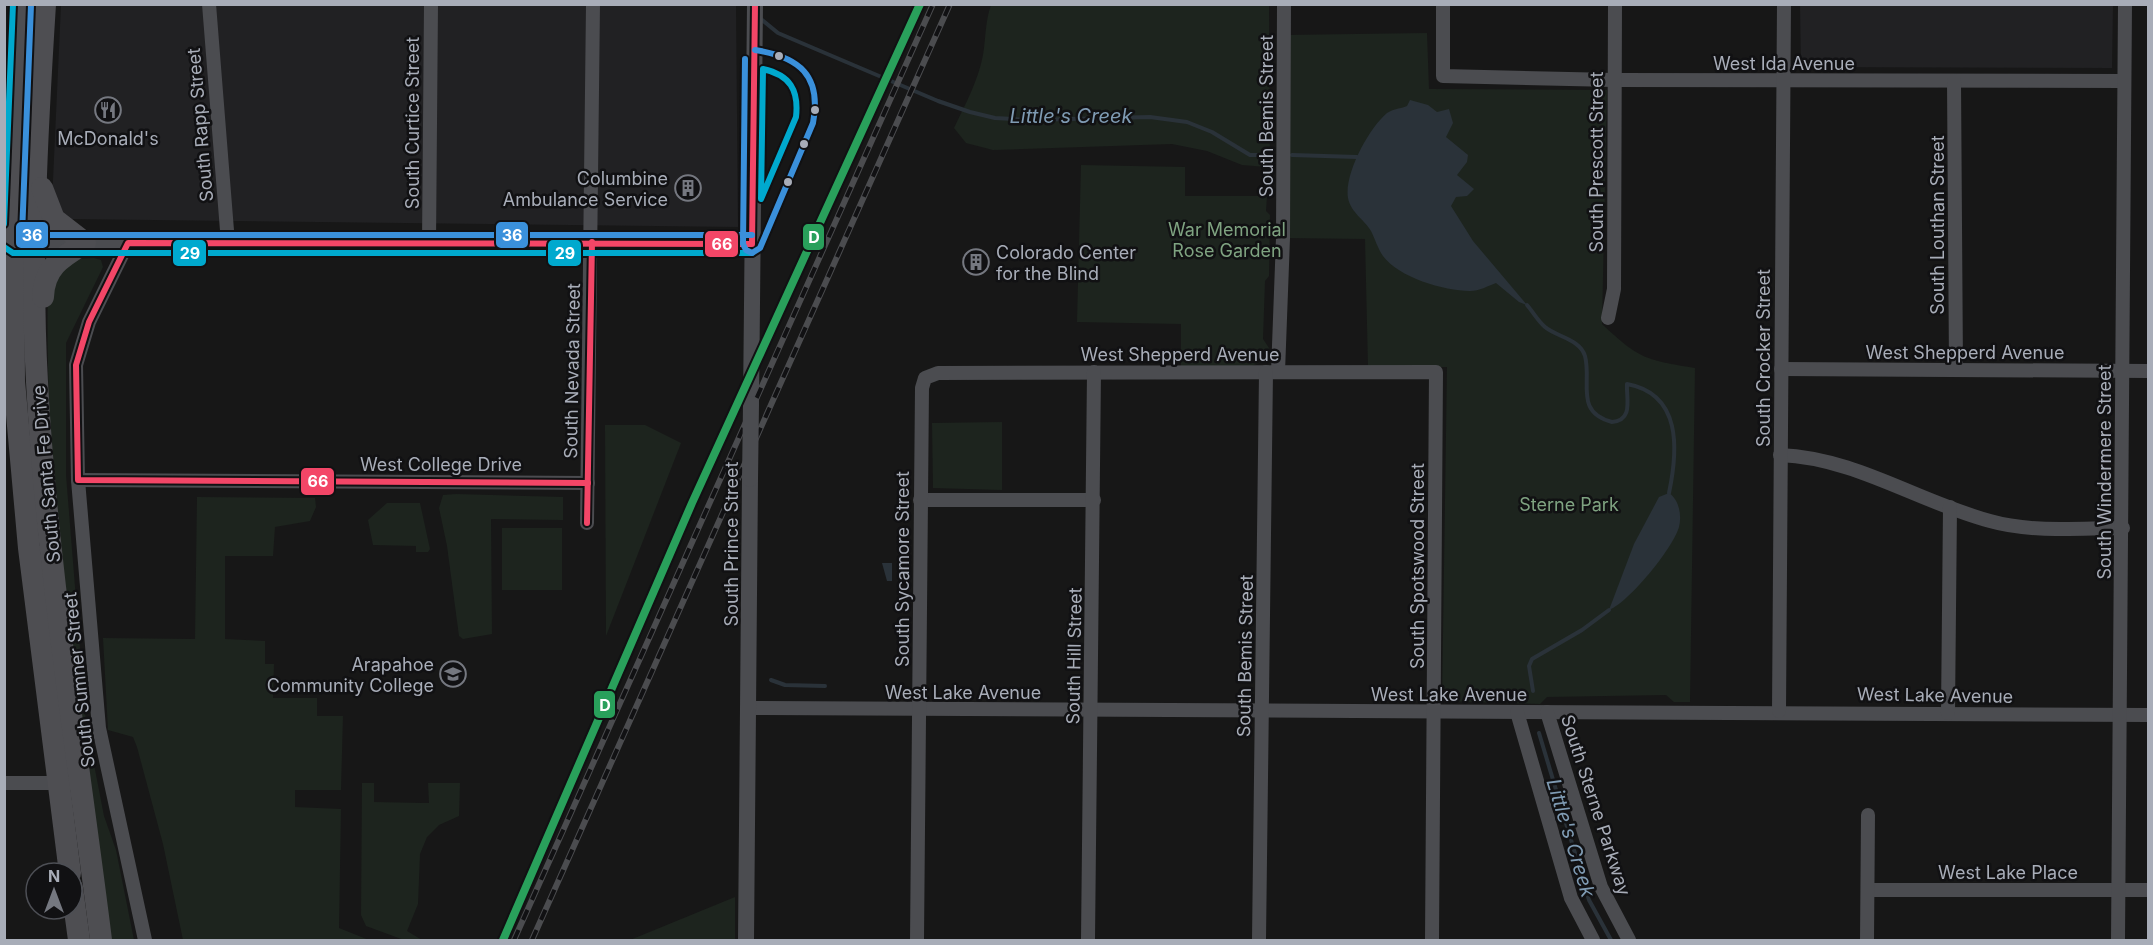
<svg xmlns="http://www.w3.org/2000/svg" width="2153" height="945" font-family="Inter,sans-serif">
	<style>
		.built { fill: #212123 }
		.green { fill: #1d241e }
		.water { fill: #2a3239 }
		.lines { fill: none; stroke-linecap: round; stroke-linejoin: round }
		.stream { stroke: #2a3239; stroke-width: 4 }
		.minor { stroke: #4b4c50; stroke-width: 14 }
		.tertiary { stroke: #4b4c50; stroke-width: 16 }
		.trunk { stroke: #4e4e52; stroke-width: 22 }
		.rail-casing { stroke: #4b4c4f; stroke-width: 6 }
		.rail { stroke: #111113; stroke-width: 4; stroke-dasharray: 11; stroke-linecap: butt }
		.tertiary-bridge { stroke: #4b4c50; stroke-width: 16 }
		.bus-1-casing { stroke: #111113; stroke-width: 10 }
		.bus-2-casing { stroke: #111113; stroke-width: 10 }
		.bus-3-casing { stroke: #111113; stroke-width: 10 }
		.bus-1 { stroke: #f34667; stroke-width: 6 }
		.bus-2 { stroke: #00a9ce; stroke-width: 6 }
		.bus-3 { stroke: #3a90db; stroke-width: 6 }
		.rail-1-casing { stroke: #111113; stroke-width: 12 }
		.rail-1 { stroke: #29a05b; stroke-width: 8 }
		.bus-dot { fill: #a8adb8; stroke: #111113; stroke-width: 2 }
		.labels { text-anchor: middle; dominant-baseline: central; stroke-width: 5; stroke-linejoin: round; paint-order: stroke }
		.street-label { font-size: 18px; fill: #a8adb8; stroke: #111113 }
		.poi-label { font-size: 18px; fill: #a8adb8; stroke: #111113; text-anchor: end }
		.park-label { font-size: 18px; fill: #7fa381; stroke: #111113 }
		.water-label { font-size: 20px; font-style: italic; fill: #7f9bb3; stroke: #111113 }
		.line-badge { stroke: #111113; stroke-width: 2 }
		.badge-label { font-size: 16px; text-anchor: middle; font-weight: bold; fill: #fff }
	</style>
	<rect width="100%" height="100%" fill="#171717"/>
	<g class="built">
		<path d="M734,4L736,6L738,227L70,219L52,202L61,5Z"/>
		<path d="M1800,5H2113L2112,68L1801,67Z"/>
	</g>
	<g class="green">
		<path d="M991,5H1269L1270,163L1266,167L1242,165L1207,151L1172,144L993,150L966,143L954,128C965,105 978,81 983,55C986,37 985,22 991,5Z"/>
		<path d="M1427,33L1429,89L1607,90L1602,324C1639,359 1646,360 1695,368L1690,702H1674L1666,695L1547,697L1540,704L1442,701L1447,367H1368L1365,239L1283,238L1284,35Z"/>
		<path d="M1081,165L1185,167V196H1267L1266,211L1270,215L1269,276L1265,281L1263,339L1269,348L1264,361L1252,366H1181V324L1077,322Z"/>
		<path d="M94,258L101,260L103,267L66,343V475L86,723L104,816L116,850L134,940H106C79,722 43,502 48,281L71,259Z"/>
		<path d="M1002,422V490L933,488L932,423Z"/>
		<path d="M605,425H645L681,443L606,636Z"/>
		<path d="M456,494L563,497V520L491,519L492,634L463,639L459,636L447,546L439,508L443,495Z"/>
		<path d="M197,497L315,498L316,507L310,521L275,527L273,556H225V639L265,641V664H274L273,698H317V716H343L341,790H295V807L341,809L339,928L369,940H183L163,844L137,747L133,737L108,730L103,638L195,639Z"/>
		<path d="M387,503H420L430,549L428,552H416V546L373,545L368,520Z"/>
		<rect x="502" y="528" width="60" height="62"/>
		<path d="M362,783H374V802L423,803H429L428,783H460L459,816L439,825L427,837L420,854L418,904L407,931L422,940H404L366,926L361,915Z"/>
		<path d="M735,897V940H630Z"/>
	</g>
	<g class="water">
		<path d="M1410,100L1428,105L1437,112L1449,109L1453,123L1446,137L1468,155L1467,162L1457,175L1474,189L1467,196L1456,197L1451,206L1473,241L1527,305L1519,302L1496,283C1488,286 1479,291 1470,291C1444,291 1398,277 1383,256C1378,249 1375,239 1371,231C1364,219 1351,213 1348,198C1344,174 1369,128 1387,113C1395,108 1400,109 1407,106Z"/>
		<path d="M1669,493C1679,500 1682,515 1679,527C1673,548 1629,602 1609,610L1634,544L1659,497Z"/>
		<path d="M882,563H892V581H887Z"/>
	</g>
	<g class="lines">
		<g class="stream">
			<path d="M761,19L778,33L938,101L970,112L995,118L1029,120L1150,117L1187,122L1212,132L1250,155H1272"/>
			<path d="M1292,155L1357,157"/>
			<path d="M1527,305C1533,312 1538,321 1545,327C1557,337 1580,339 1585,356C1592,382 1574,412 1612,422C1634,420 1626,398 1627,384C1682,394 1678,450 1669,493"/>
			<path d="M771,680L785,685L825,686"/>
			<path d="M1533,691L1529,666L1532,659L1582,630L1609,610"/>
			<path d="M1539,733L1589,900L1611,940"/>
		</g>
		<g class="minor">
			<path d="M209,4L228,243"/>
			<path d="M1443,4V76L1614,80L2124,81"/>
			<path d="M1954,81L1956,369"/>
			<path d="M128,243L89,322L76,365L78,480L99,728L145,940"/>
			<path d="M429,243L431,4"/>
			<path d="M1608,318L1614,289L1615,4"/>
			<path d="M1781,369L2148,371"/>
			<path d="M1278,372L1283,238L1284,4"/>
			<path d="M1780,455C1856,458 1918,502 1990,521C2032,533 2079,528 2123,528"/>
			<path d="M78,480L588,483"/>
			<path d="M920,500H1094"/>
			<path d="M587,523L593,4"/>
			<path d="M749,708L2148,715"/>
			<path d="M1779,711L1784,4"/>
			<path d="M1517,712L1571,898L1593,940"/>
			<path d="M1547,712L1601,887L1629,940"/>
			<path d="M1948,713L1950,507"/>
			<path d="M4,783H65"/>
			<path d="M1868,890H2148"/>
			<path d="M917,940L922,388L925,378L938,373L1436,372L1432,940"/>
			<path d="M1088,940L1094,372"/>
			<path d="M1259,940L1266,372"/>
			<path d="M1867,940L1868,815"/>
			<path d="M2118,940L2125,4"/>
		</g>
		<g class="tertiary">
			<path d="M24,244H752"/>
			<path d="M751,404L755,4"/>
			<path d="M746,940L750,479"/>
		</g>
		<g class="trunk">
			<path d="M22,4L13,187L14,381L29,548L70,873"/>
			<path d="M45,4C37,130 30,257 37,382C47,569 78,755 101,940"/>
			<path d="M42,188L54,219L85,243C62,257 44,267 43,297"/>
			<path d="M72,888L79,940"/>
		</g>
		<g class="rail-casing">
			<g id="rail">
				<path d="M514,940L933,4"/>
				<path d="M532,940L950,4"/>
			</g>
		</g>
		<use href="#rail" class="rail"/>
		<path class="tertiary-bridge" d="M750,479L751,404"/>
		<g class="bus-1-casing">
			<g id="bus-1">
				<path d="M588,483L78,480L76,365L89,322L128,243L752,244L755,4"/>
				<path d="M587,523L592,242"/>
			</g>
		</g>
		<g class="bus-2-casing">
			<g id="bus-2">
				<path d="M763,69C790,75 799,90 796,117L761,199Z"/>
				<path d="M4,224L13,4"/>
				<path d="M4,247L13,253H752"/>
			</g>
		</g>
		<g class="bus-3-casing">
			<g id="bus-3">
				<path d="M31,5L22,235H752"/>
				<path d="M745,59L743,244L746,250L752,253L760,248L813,123C822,75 799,57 755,50"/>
			</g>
		</g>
		<use href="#bus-1" class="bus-1"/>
		<use href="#bus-2" class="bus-2"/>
		<use href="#bus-3" class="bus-3"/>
		<g class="rail-1-casing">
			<path id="rail-1" d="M503,940L692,503L920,4"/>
		</g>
		<use href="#rail-1" class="rail-1"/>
	</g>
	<defs>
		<g id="restaurant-ring" transform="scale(1.35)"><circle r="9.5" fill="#111113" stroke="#757880" stroke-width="1.5"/><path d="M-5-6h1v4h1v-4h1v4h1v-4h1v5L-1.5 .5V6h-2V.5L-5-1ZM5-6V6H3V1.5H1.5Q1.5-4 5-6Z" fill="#757880"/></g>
		<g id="building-ring" transform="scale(1.35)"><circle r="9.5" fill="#111113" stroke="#757880" stroke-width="1.5"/><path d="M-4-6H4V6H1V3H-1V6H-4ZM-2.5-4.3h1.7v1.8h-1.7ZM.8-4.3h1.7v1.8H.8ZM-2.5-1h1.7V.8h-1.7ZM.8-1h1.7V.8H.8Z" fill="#757880"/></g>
		<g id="university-ring" transform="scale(1.35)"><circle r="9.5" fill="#111113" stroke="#757880" stroke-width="1.5"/><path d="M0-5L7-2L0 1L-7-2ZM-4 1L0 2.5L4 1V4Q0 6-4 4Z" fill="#757880"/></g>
	</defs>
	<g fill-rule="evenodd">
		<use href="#restaurant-ring" x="108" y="110"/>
		<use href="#building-ring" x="688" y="188"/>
		<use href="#building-ring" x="976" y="262"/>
		<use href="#university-ring" x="453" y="674"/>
	</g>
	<g class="bus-dot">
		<circle cx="779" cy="56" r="5"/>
		<circle cx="815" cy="110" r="5"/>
		<circle cx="804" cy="144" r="5"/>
		<circle cx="788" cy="182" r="5"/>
	</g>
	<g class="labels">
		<g class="street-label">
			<text x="1784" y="63">West Ida Avenue</text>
			<text transform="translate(1266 116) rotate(-90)">South Bemis Street</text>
			<text transform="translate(412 123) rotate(-90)">South Curtice Street</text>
			<text transform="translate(200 125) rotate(-95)">South Rapp Street</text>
			<text transform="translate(1596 162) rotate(-90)">South Prescott Street</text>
			<text transform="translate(1937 225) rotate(-90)">South Louthan Street</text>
			<text x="1965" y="352">West Shepperd Avenue</text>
			<text x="1180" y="354">West Shepperd Avenue</text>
			<text transform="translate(1763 358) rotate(-90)">South Crocker Street</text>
			<text transform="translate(572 371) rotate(-89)">South Nevada Street</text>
			<text x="441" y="464">West College Drive</text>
			<text transform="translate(2104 472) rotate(-90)">South Windermere Street</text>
			<text transform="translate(46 474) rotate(-95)">South Santa Fe Drive</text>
			<text transform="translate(731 544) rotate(-90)">South Prince Street</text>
			<text transform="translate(1417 566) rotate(-90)">South Spotswood Street</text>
			<text transform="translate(902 569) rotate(-90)">South Sycamore Street</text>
			<text transform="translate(1074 656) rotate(-89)">South Hill Street</text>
			<text transform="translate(1245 656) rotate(-89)">South Bemis Street</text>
			<text transform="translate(79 680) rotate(-96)">South Sumner Street</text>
			<text x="963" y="692">West Lake Avenue</text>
			<text x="1449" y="694">West Lake Avenue</text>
			<text transform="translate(1935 695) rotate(1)">West Lake Avenue</text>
			<text transform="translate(1596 805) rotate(72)">South Sterne Parkway</text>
			<text x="2008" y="872">West Lake Place</text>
		</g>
		<g class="poi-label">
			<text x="108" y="138" text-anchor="middle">McDonald's</text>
			<text x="668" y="178">Columbine<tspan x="668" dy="21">Ambulance Service</tspan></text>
			<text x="996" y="252" text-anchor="start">Colorado Center<tspan x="996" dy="21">for the Blind</tspan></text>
			<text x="434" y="664">Arapahoe<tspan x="434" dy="21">Community College</tspan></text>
		</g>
		<g class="park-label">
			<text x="1227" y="229">War Memorial<tspan x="1227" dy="21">Rose Garden</tspan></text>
			<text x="1569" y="504">Sterne Park</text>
		</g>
		<g class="water-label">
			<text x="1071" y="116">Little's Creek</text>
			<text transform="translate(1571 838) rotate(73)">Little's Creek</text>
		</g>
	</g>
	<g class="line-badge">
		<rect x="15" y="221" width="34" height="28" rx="6" fill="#3a90db"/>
		<rect x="495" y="221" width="34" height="28" rx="6" fill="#3a90db"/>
		<rect x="802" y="223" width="23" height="28" rx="6" fill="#29a05b"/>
		<rect x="704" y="230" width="35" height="28" rx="6" fill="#f34667"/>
		<rect x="172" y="239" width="35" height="28" rx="6" fill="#00a9ce"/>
		<rect x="547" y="239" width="35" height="28" rx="6" fill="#00a9ce"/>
		<rect x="300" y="467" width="35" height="29" rx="6" fill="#f34667"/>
		<rect x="593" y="690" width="23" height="29" rx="6" fill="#29a05b"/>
	</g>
	<g class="badge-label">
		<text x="32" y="241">36</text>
		<text x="512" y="241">36</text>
		<text x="814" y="243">D</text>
		<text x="722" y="250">66</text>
		<text x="190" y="259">29</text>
		<text x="565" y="259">29</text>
		<text x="318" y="487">66</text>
		<text x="605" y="711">D</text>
	</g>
	<rect width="2153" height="945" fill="none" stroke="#a8adb8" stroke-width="12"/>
	<g transform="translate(54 891)"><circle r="28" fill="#111113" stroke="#4d4f55" stroke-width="1.5"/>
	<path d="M0-4.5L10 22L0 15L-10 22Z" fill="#757880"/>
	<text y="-9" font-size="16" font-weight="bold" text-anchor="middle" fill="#a8adb8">N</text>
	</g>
</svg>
